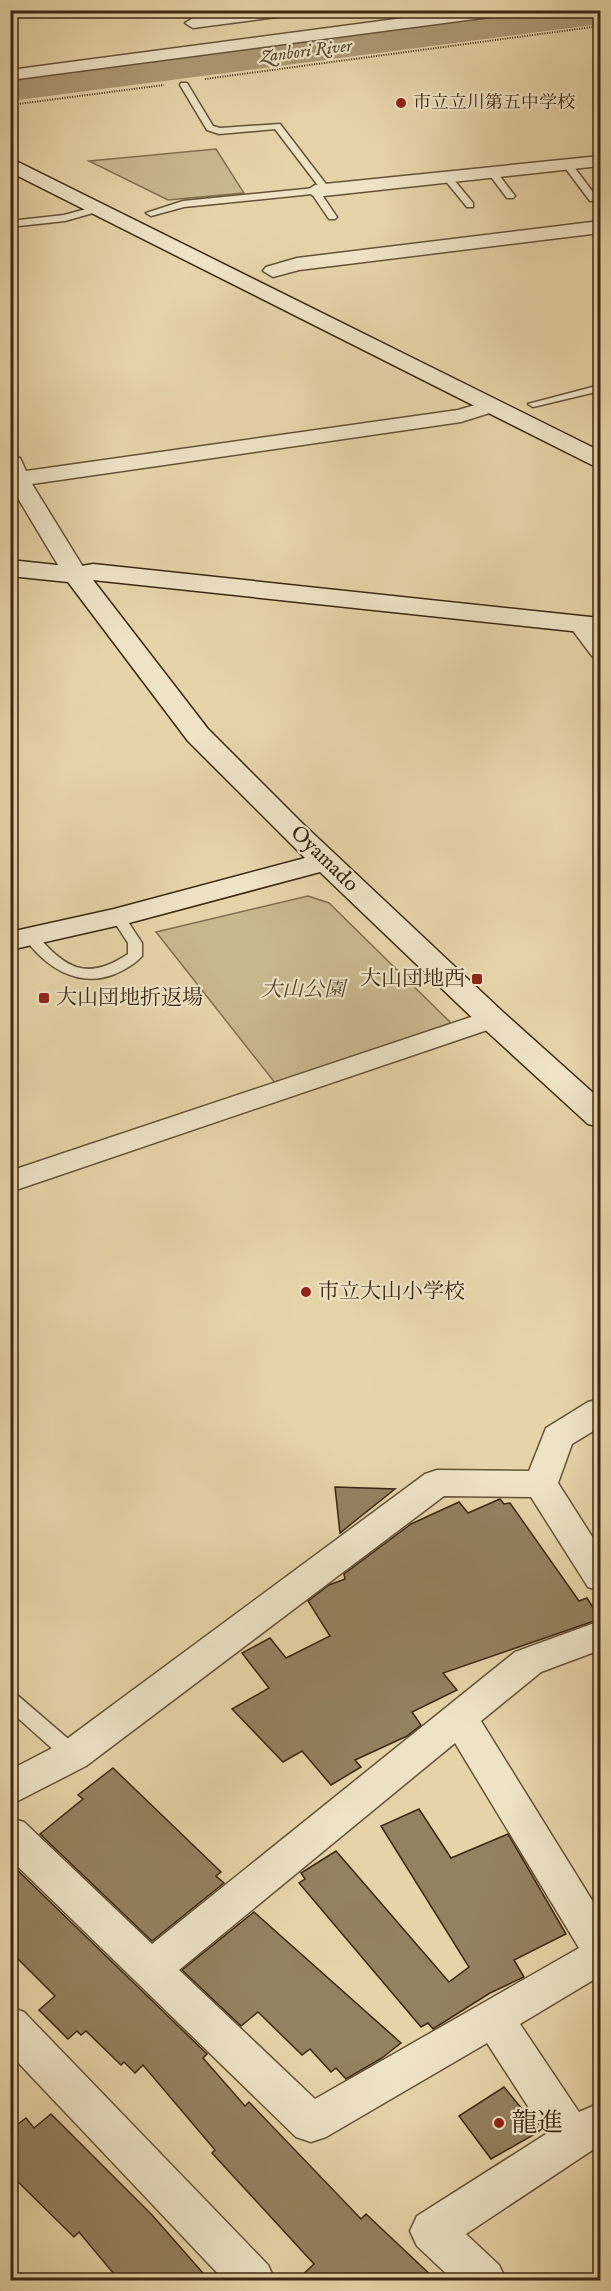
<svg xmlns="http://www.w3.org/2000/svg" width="611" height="2291" font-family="'IM FELL English','Noto Serif JP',serif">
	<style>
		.green { fill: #c9b78e; stroke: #826f50; stroke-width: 1.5 }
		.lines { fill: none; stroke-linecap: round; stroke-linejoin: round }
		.river { fill: #ac9975; fill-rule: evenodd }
		.building { fill: #948160; stroke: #3c2712; stroke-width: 1.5 }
		.lane-casing { stroke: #665238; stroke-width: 3 }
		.street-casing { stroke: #665238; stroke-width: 3 }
		.secondary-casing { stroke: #3c2712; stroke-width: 3 }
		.path { stroke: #3c2712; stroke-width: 2; stroke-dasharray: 1 1.5; stroke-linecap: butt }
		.lane { fill: #efe3c6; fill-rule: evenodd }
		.street { fill: #efe3c6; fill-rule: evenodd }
		.secondary { fill: #efe3c6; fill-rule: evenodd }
		.poi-dot { fill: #8f2418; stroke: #efe3c6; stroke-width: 2 }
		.labels { text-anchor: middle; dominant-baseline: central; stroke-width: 4.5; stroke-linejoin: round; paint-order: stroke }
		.far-water-label { font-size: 18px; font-style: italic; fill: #5e4930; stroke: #efe3c6 }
		.far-poi-label { font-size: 18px; fill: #3c2712; stroke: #efe3c6; text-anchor: start }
		.street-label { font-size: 21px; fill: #3c2712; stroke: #efe3c6 }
		.poi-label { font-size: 21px; fill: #3c2712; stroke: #efe3c6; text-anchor: start }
		.park-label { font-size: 21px; font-style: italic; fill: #58442b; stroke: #efe3c6 }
		.near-poi-label { font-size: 26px; fill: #3c2712; stroke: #efe3c6; text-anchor: start }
	</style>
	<rect width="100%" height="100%" fill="#e6d4a8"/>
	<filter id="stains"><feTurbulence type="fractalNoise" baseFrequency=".00333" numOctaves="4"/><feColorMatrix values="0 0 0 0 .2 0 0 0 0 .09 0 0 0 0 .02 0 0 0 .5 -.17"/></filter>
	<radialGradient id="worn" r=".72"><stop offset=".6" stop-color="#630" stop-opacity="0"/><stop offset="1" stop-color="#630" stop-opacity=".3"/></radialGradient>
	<g class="green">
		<path d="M216,149L244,193L168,200L89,161Z"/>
		<path d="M308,896L329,903L451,1023L276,1084L156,932Z"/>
	</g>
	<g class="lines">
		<path class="river" d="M549,10H600V24L10,101V79Z"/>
	</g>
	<g class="building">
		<path d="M335,1487L395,1489L340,1533Z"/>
		<path d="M500,1499L504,1504L510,1503L579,1601L587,1598L600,1619L443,1673L457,1690L412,1712L421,1725L407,1736L355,1760L361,1767L331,1785L302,1751L283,1762L232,1709L269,1688L242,1653L270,1638L286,1658L330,1636L308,1601L329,1585L345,1579L344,1574L411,1524L459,1502L468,1513Z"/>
		<path d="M113,1768L221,1872L216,1876L224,1883L152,1941L40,1834L83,1799L78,1795Z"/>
		<path d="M419,1809L451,1858L508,1834L566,1934L514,1960L524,1977L490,1993L433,2029L428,2023L421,2027L299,1883L305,1879L301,1873L336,1851L449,1982L469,1967L381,1826Z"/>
		<path d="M10,1863L207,2054L203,2058L245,2106L249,2102L361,2219L366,2214L436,2280H297L314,2264L212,2153L215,2150L143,2065L135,2073L124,2062L121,2065L86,2031L81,2035L77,2031L68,2039L39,2010L55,1996L10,1951Z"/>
		<path d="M254,1912L401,2043L382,2058L346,2079L336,2068L331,2072L310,2049L302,2055L258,2012L241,2026L182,1970Z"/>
		<path d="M504,2087L540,2131L491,2159L459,2116Z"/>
		<path d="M51,2114L152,2215L209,2280H119L79,2232L74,2237L10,2174V2130L26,2118L34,2128Z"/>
	</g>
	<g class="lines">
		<g class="lane-casing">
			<g id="lane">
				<path d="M181,83H187L213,126L220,128L280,124L329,188V192H323L275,129L219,134L207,130L180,85Z"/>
				<path d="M565,163H571L598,199L596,201H590L563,165Z"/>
				<path d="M490,171H496L515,196L513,198H507L488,173Z"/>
				<path d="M444,175H450L473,203V207H467L444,179Z"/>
				<path d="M315,188L318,189L337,217L335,219H329L312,194L184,207L151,216L146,213L183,201Z"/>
				<path d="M97,206L102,209L100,211L65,221L10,227V221L64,215Z"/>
				<path d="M600,385V391L533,407L528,404Z"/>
				<path d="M118,913L123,914L142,943V956C135,964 124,970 115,974C77,989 44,966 23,936L30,932L35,933C65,968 86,982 128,954V943L111,917Z"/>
				<path d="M10,1692L16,1694L80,1749L82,1755L80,1761L73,1763L66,1761L10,1711Z"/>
			</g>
		</g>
		<g class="street-casing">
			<g id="street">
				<path d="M250,10H299L291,15L193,28L185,23L193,18Z"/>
				<path d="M464,10H513L505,15L10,80V70Z"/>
				<path d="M600,156V166L315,197L306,191L315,185Z"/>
				<path d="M600,221V233L299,270L273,277L263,271L266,267L297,258Z"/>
				<path d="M492,400L499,402L503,406L499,410L461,422L32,484L88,575L84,580H68L64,575L10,485L12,456L20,458L26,471L458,410Z"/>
				<path d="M580,617C600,622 600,641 600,658L592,656L568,624L572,619Z"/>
				<path d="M492,1010L502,1013L506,1019L502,1025L10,1192V1171Z"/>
				<path d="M600,1399V1427L572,1444L558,1483L600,1549V1591L588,1587L531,1497L444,1496L86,1766L10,1805V1770L60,1744L425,1474L437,1470L529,1471L546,1428L588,1402Z"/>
				<path d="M600,1621V1650L541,1672L481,1721L600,1913V1976L520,2024L579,2112L600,2103V2145L466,2234L499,2265L506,2280H453L417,2246L410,2231L417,2216L546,2134L487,2043L326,2137L311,2142L296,2137L10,1859V1818L24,1822L152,1944L515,1652ZM455,1743L579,1948L315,2099L179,1970Z"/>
				<path d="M10,2007L24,2012L268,2265L275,2280H224L10,2054Z"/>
			</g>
		</g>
		<g class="secondary-casing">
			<g id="secondary">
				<path d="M10,158L600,451V467L592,465L10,172Z"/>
				<path d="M10,560L76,567L93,564L600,618V634L93,580L208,729L302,823L503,1012L600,1099V1127L588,1124L481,1026L320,872L129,923L10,950V932L114,909L305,858L188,741L68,582L10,576Z"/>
			</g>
		</g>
		<g class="path">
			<path d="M205,79L600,26"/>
			<path d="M10,105L164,85"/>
		</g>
		<use href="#lane" class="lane"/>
		<use href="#street" class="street"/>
		<use href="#secondary" class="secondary"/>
	</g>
	<g class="poi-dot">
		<circle cx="401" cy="103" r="6"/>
		<rect x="471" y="973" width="12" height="12" rx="3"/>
		<rect x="38" y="992" width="12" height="12" rx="3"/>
		<circle cx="306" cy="1292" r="6"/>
		<circle cx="499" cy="2123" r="6"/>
	</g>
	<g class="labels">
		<g class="far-water-label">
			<text transform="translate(306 52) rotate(-7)">Zanbori River</text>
		</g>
		<g class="far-poi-label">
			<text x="413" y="103">市立立川第五中学校</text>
		</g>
		<g class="street-label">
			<text transform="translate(324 859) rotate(44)">Oyamado</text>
		</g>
		<g class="poi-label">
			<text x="465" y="979" text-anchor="end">大山団地西</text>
			<text x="56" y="998">大山団地折返場</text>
			<text x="318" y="1292">市立大山小学校</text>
		</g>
		<g class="park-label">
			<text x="303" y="990">大山公園</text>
		</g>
		<g class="near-poi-label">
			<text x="511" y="2123">龍進</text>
		</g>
	</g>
	<rect width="611" height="2291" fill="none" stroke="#e6d4a8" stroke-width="36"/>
	<rect x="12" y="12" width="587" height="2267" fill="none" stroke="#3c2712" stroke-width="3"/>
	<rect x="18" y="18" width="575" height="2255" fill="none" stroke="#3c2712" stroke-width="1.5"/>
	<rect width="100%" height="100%" filter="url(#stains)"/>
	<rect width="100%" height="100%" fill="url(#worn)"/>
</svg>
